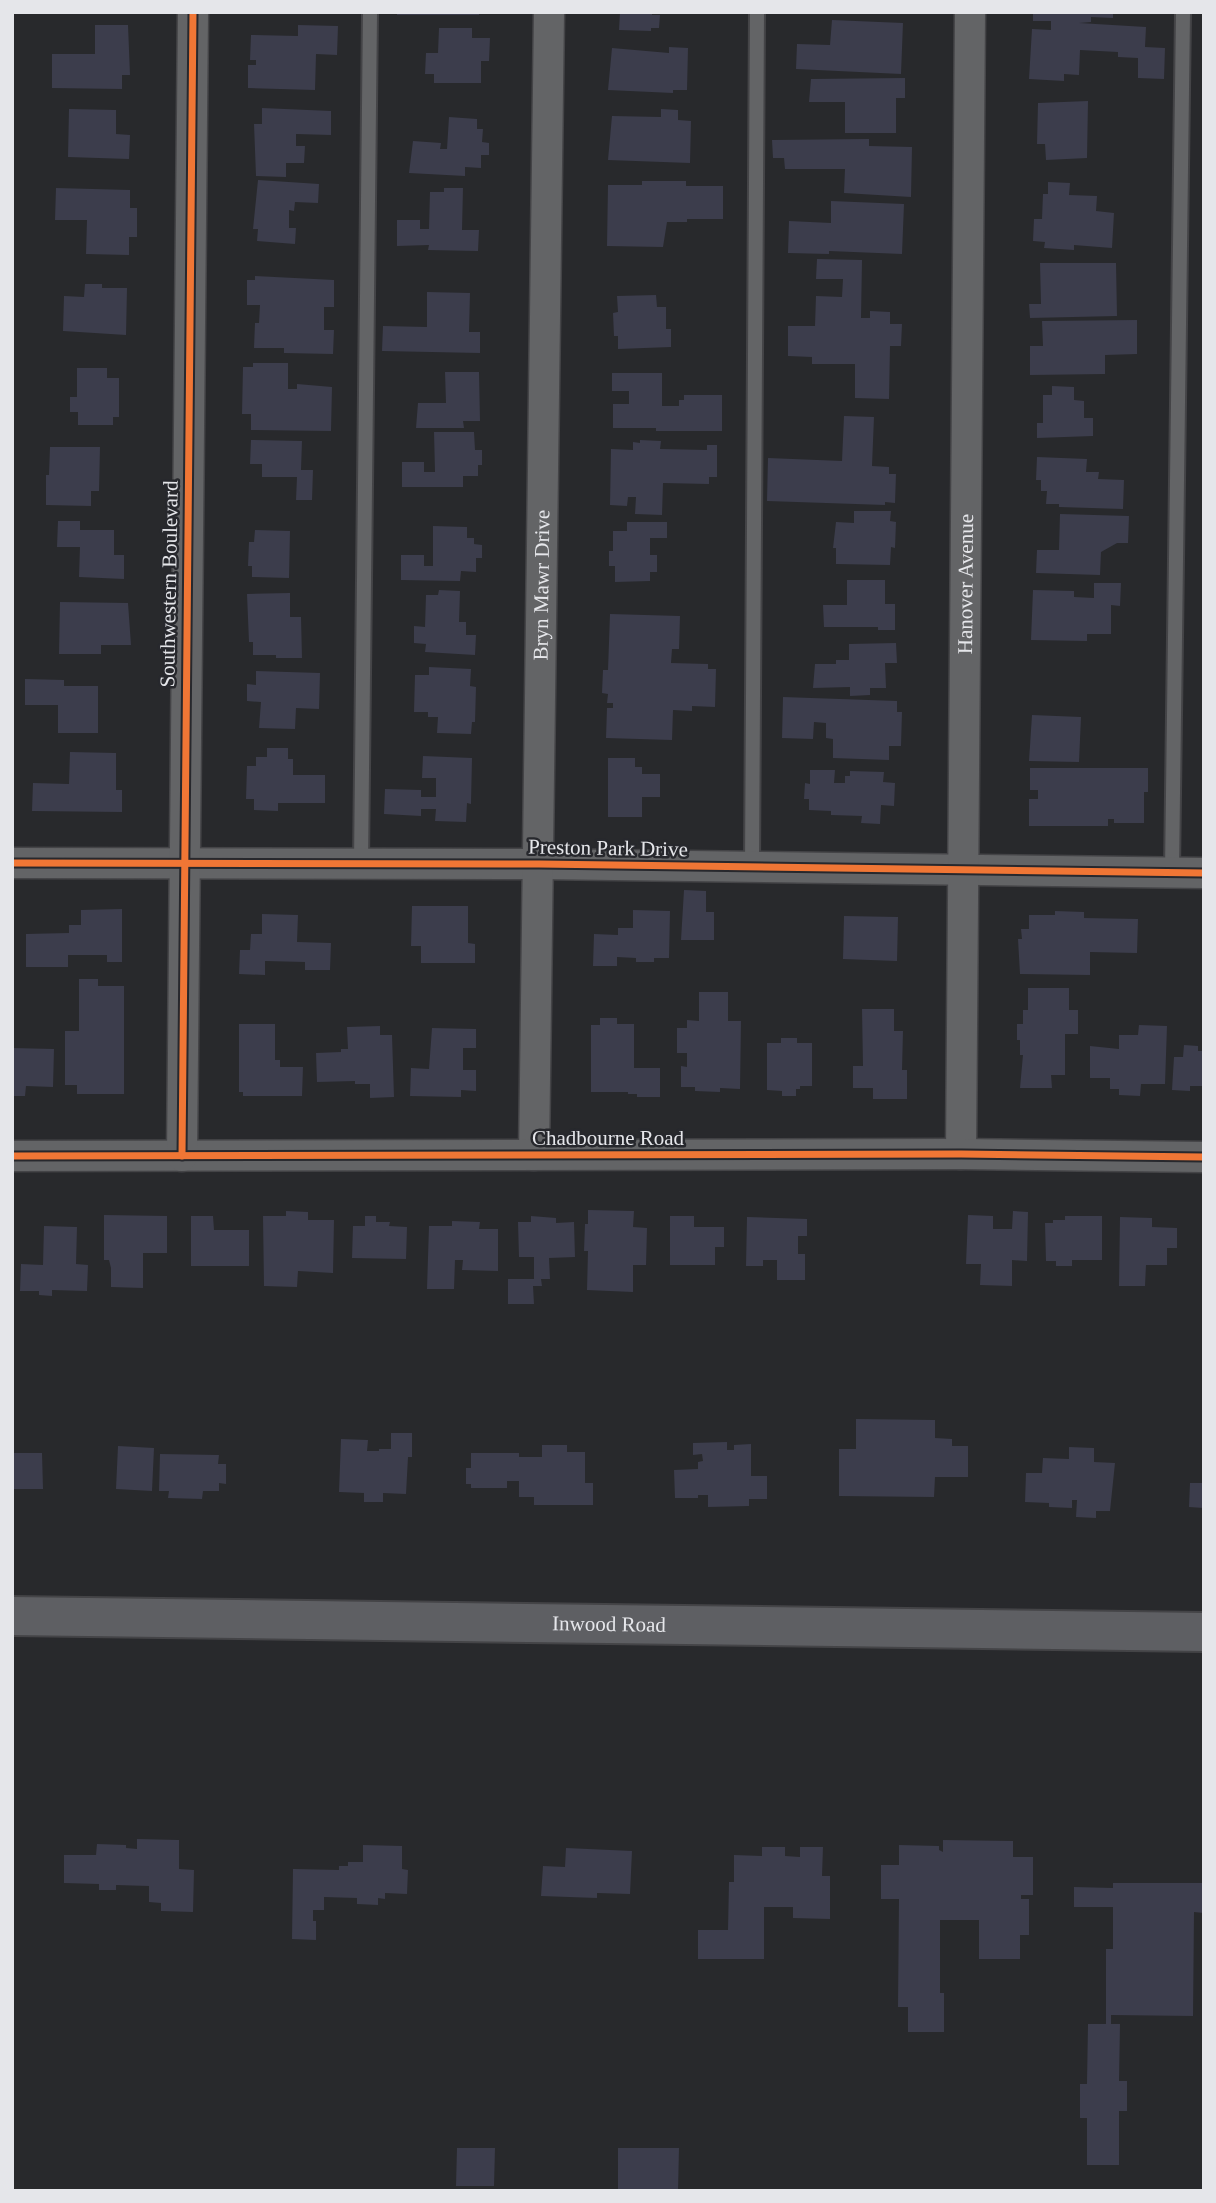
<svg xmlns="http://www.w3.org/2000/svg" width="1216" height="2203" font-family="Georgia,serif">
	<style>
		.building { fill: #3c3d4c }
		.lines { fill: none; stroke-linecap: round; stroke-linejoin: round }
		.lane-casing { stroke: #444447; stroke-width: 18 }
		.street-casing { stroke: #444447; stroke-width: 33 }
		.secondary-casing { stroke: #444447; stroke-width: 42 }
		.lane { stroke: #636466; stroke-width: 14 }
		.street { stroke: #636466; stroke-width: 30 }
		.secondary { stroke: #5e5f63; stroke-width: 38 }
		.cycleway-casing { stroke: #27282d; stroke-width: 11 }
		.cycleway { stroke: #f07635; stroke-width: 7 }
		.labels { text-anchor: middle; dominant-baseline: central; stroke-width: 5; stroke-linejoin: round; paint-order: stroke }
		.street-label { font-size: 21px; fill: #e5e6ea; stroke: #27282d }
	</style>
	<rect width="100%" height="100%" fill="#28292c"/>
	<g class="building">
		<rect x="397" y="12" width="82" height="3"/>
		<path d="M620,12H652V15H660L659,28H651V31L619,30Z"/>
		<path d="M1033,12H1113V18L1091,17V22L1079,23L1146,27L1145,47L1165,48L1164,79L1138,78V58L1118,57V52L1080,50L1079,75L1064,74V81L1029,79L1032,29L1051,30V21H1033Z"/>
		<path d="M832,20L903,23L901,74L796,69L797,44L830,45Z"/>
		<path d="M95,25H128L130,75H122V89L52,88V54H95Z"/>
		<path d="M298,25L338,26L337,55L316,54L315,90L248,88V65H256V60H250L251,35L298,36Z"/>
		<path d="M439,28H472V38H490L489,61H481V83H434V74H425L426,53H438Z"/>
		<path d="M669,47L688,48L687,90H673V93L608,90L612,48L669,53Z"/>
		<path d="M905,78V98H896V133H845V102H809L811,79Z"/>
		<path d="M1088,101L1087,158L1046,160L1045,144H1037L1038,103Z"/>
		<path d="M262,108L331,111V135L296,134V146H305L304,163H286V177L256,176L254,124H262Z"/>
		<path d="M69,109L116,110V134L130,135L129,159L68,157Z"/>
		<path d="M661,109L678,110V120L691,121L690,163L608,160L612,116L661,117Z"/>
		<path d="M449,117L477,119V129H483L482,142L489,143V155H481V168L465,167V176L409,173L413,141L441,143L440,149H447Z"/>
		<path d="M869,139V146L912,147L911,197L844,193L845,169H785L784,158H773L772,140Z"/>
		<path d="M258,180L319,184L318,203L295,202L294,211L289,210V228H296L295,244L257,241L258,229H253Z"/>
		<path d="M642,181H686V186H723V219H687V222H667L663,247L607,246L608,185H642Z"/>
		<path d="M1048,182L1070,183L1069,195L1097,196L1096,211L1114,213L1112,248L1074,245V250L1044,248L1045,242L1033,241L1034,219H1042L1043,194H1048Z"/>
		<path d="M56,188L130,190V208H137V237H129V255L86,254L87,220H55Z"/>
		<path d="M444,188H463L462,230H479L478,251L428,250L429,245L397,246V220H420V229H429L430,192H444Z"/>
		<path d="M831,201L904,204L902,254L829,251V254L788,253L789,221L831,223Z"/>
		<path d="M817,259L862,260L861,318H870V311L890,312V324H902L901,346H890L889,399L855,398V364H812V357L788,356V326H815L816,296L842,297L843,279H816Z"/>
		<path d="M1040,263H1116L1117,316L1030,318L1029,304H1041Z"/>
		<path d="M255,276L334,280V307H324V330H334L333,354L284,353V348H254L255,323H259L260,305H247V280H255Z"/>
		<path d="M85,284H102V288H127L126,335L63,331L64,296L84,297Z"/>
		<path d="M427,292L470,293L469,332H480V353L382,351L383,326L427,327Z"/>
		<path d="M656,295L657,307H666V329H671V347L618,349V336H614L613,313L618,312L617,296Z"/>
		<path d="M1137,320V354L1105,355V374L1030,375V346H1043L1042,321Z"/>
		<path d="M253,363H288V389H297V384L332,387L331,431L251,430V414H242L243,367H253Z"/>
		<path d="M77,368H107V378H119V417H113V425H78V412H70V397H77Z"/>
		<path d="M445,372H479L480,421H463L464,428H416L418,403H446Z"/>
		<path d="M612,373H662V406H679V400H684V395H722V431H656V428H613V404H629V391H612Z"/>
		<path d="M1052,386L1074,387V400L1084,401V418H1093V436L1037,438V423H1043V395H1052Z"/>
		<path d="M844,416L874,417L872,466L889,467V474H896L895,503L885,502V505L767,501L768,458L842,461Z"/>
		<path d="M434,432H474L475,450H482V465H478V476H463V487H402V462H424V472H435Z"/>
		<path d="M251,440L302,441L301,470H313L312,500H296L297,477H262V464H250Z"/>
		<path d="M640,440L661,441L660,449L707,450V445H717V477H709V484L663,483L662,515L635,514L636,497H628L627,506L610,505L611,449L633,450V442L640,443Z"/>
		<path d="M50,447H100L99,491H91V506L46,505V475H49Z"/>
		<path d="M1037,457L1087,459L1086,472H1099L1098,479L1124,480L1123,509L1059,507V504H1046L1047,491H1041V480H1036Z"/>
		<path d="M854,511H891L890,521L896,522L895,548L891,547L890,565L836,564V548H833L836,522L854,523Z"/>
		<path d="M1060,514L1129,516L1128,543H1117L1101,552L1100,575L1036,573L1037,550H1059Z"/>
		<path d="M58,521H80V530H114V555H124V579L79,577L80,547H57Z"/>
		<path d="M627,522H667V538H650V555H657V572H650V581L615,582V566H609V551H613V531H627Z"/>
		<path d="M433,526L467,527V538H474V544L482,545V558H476V572L461,571L460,581L401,580V555H424V566H433Z"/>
		<path d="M255,530L290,531L289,578L252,577V566H248L249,542H254Z"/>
		<path d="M847,580H885V604H895V630H878V627H824L823,605H847Z"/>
		<path d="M1094,583H1121L1120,606L1111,605V634H1087V641L1031,640L1033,590L1074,591V597L1094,598Z"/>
		<path d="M439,590L460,591L459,622H466V635H476L475,655L425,652L426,644L414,643V626L425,627L426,595H438Z"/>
		<path d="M290,593V617H301L302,658H276V655H253V642H249L247,594Z"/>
		<path d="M60,602L128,603L131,645H101V654H59Z"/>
		<path d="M610,614L680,616L679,649H672L671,663L708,664V669H716L715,707L692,706V711L673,710L672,740L606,738L607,708H613V703H607L608,694L602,693L603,670H608Z"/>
		<path d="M896,643L897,663H885L886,688H870V695L850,696V687L813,688L815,664H836V660H849V644Z"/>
		<path d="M429,667L471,669L470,686L476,687L475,722H472L471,734L437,733L438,717H428V712H414L415,675H429Z"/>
		<path d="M256,671L320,673L319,709L296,708L295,729L259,728L261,702L247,701V684L256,685Z"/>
		<path d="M25,679L64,680V686H98V733H58V705H25Z"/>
		<path d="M783,697L897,701V712H902L901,746H889V760L833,758V739L826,738V723L814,722L813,739L782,738Z"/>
		<path d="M1032,715L1081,717L1079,762L1029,761Z"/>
		<path d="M267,748H288V759H293V775H325V803H278V811L254,810V799H246L247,766H256V757H267Z"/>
		<path d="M70,752L116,753V790H122V812L32,811L33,783L69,784Z"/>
		<path d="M423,756L472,758L471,804L467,803L466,822L435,821L436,809H421V816L384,814L385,789L421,790V797H436V778H422Z"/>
		<path d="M608,758H635V767H642V774H660V797H642V817H608Z"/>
		<path d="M1030,768H1148V792H1144V823H1114V819H1108V826H1029V799H1038V790H1030Z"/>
		<path d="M810,770H835L834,783H845V776H850V771L884,772L883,782L895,783L894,806L881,805L880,824L861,823L862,816L831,815V811L809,810V799H804L805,783L810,784Z"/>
		<path d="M684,890L706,891V912H714V940H681Z"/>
		<path d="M412,906H468V943L475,944V963H421V946H411Z"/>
		<path d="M122,909V962H107V955H68V967H26V934L69,933V925H81V910Z"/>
		<path d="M633,910L670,911L669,958H654V962H636V958L617,957V966H593L594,934L618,935V928H633Z"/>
		<path d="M1055,911L1084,912V918L1138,919L1137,953L1090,952V975L1020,974L1018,939H1022L1021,929H1029V915H1055Z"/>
		<path d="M262,914L298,915L297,942L331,943L330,970H305V962L265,961V975L239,974L240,950H250L251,934H262Z"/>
		<path d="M844,916L898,917L897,961L843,959Z"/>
		<path d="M79,979H98V986H124V1094H77V1085H65V1031H79Z"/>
		<path d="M1028,988H1069V1010H1078V1034H1065V1075H1051L1052,1088H1020L1023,1055H1020V1040H1017V1024H1023V1010H1028Z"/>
		<path d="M699,992H728V1021H741L740,1089L720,1088V1092L695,1091V1087H681V1066L687,1067V1053H677V1028H687V1020L699,1021Z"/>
		<path d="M862,1009H894V1031H903L902,1070H907V1099H873V1088H853V1066H863Z"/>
		<path d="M600,1018H617V1024H634V1068H660V1097H637V1094H628V1092H591V1025H600Z"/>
		<path d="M239,1024H275V1060H280V1067H303L302,1096H243V1092H239Z"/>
		<path d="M1139,1025L1167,1026L1165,1084H1141L1140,1096L1119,1095V1089H1110V1078H1090V1046L1119,1049V1035H1138Z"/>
		<path d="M380,1026V1035H392L394,1097L370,1098V1084H355V1081L317,1082L316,1053L341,1052V1049H348L347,1027Z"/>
		<path d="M432,1028L476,1029V1048H463V1070H476V1091L461,1090V1097L410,1096L411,1068L429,1069Z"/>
		<path d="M781,1038H797V1043H812V1086H800V1089H796V1096H782V1091L767,1090V1043H781Z"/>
		<path d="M1184,1045L1198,1046V1051H1204V1086H1190V1091L1172,1090L1174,1057H1183Z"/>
		<path d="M12,1048L54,1049L53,1087L26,1086L25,1096H12Z"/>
		<path d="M588,1210L634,1211L633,1227L647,1228L646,1265H633V1292L587,1290L588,1251H584L585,1224H588Z"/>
		<path d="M286,1211L308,1212V1220H334L333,1273L298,1271L297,1287L264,1286L263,1216H286Z"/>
		<path d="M1013,1211L1028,1212L1027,1261L1012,1260V1286L980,1285L981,1264H966L968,1215L993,1216V1229H1012Z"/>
		<path d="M104,1215L167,1216V1253H143V1288L111,1287V1268L109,1260H104Z"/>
		<path d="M191,1216H213L214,1230H249V1266H191Z"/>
		<path d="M365,1216H376V1222H390L389,1226L407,1227L406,1259L352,1258L353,1226H365Z"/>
		<path d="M531,1216L556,1218V1223L574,1222L575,1257L549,1258L550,1279H541L542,1286H533L534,1304H508V1279H534V1257H519L518,1222H531Z"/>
		<path d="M670,1216H694V1227H724V1247H715V1265H670Z"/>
		<path d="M1065,1216H1102V1260H1072V1266H1056V1261H1046L1045,1223H1053V1220H1065Z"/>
		<path d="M747,1217L807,1219V1236H798V1254H805V1280H777V1260H763V1266H746Z"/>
		<path d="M1120,1217L1152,1218V1227L1177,1228V1248H1167V1265H1146L1145,1286H1119Z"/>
		<path d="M452,1221L480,1222L479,1229H498V1271L462,1270L463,1260H455L454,1289H427L429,1226H452Z"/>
		<path d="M44,1226L77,1227L76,1264L88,1265L87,1291L52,1290V1296L39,1295V1291H20L21,1264L43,1265Z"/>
		<path d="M856,1419L935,1420V1438L952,1439V1446H968V1477H935L934,1497L839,1496V1449H856Z"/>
		<path d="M391,1433H412V1457H408L406,1494L383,1493V1502H364V1493L339,1492L341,1439L368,1440L367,1451H379V1449H391Z"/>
		<path d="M727,1442V1450H734V1445L751,1444V1476H767V1499H749V1506L708,1507V1495H698V1498H675L674,1470L698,1469V1462L703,1461L702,1454L693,1455V1443Z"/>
		<path d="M542,1445H567V1452H585V1483H593V1505H534V1497H519V1481H507V1488H471V1484H466V1468H471V1453H519V1457H542Z"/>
		<path d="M118,1446L154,1448L152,1491L116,1489Z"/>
		<path d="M1069,1447L1094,1448V1462L1115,1463L1110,1511H1096V1518L1076,1517L1077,1500H1072V1508L1049,1507V1503L1025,1502L1026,1473H1042L1043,1458L1069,1459Z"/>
		<path d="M12,1453H42L43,1489H12Z"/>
		<path d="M160,1454L219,1455L218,1464H226V1484L219,1483V1491H203L202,1499L168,1498L169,1491H159Z"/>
		<path d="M1190,1483H1204V1508L1189,1507Z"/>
		<path d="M137,1839L179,1840V1869L194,1870L193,1912L161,1911V1903L149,1902V1886L116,1885V1890H99V1884L64,1883V1855H96L97,1844L126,1845V1848L137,1849Z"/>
		<path d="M943,1840L1013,1841V1857H1033V1895H1021V1899H1029V1935H1020V1959H979V1920H940V1993H944V2032H908V2007H898L899,1899H881V1865H899V1845L939,1846V1850L943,1852Z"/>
		<path d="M363,1845L402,1846V1869L408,1870L407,1894L385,1893V1899L378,1898V1905L357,1904V1898L324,1897V1910H313V1921H316V1940L292,1939L293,1869L339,1870V1866H348V1862H363Z"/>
		<path d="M762,1847H785V1856L800,1857V1847H823L822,1876H830V1919L793,1918V1907H764V1959H698V1930H728L729,1882H734V1855L762,1856Z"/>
		<path d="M566,1848L632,1851L630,1894L597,1893V1898L541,1896L543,1866L565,1867Z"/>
		<path d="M1113,1883H1204V1913L1194,1912L1193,2016L1111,2015V2024H1120L1119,2081H1127V2111H1119V2165H1087V2118H1080V2084H1087L1088,2024H1106V1949H1113V1907H1074V1887L1113,1888Z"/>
		<path d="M457,2148H495L494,2186H456Z"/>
		<path d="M618,2148H679L678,2191H618Z"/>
	</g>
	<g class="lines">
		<g class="lane-casing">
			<g id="lane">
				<path d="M361,864L370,12"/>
				<path d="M752,868L757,12"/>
				<path d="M1172,872L1183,12"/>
			</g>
		</g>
		<g class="street-casing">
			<g id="street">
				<path d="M12,863L539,864L1204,873"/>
				<path id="s1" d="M961,1154L970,12"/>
				<path id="s2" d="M534,1155L549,12"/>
				<path d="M12,1156L961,1154L1204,1157"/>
				<path d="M182,1156L193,12"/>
			</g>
		</g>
		<g class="secondary-casing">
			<g id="secondary">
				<path id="s3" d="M12,1616L1204,1632"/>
			</g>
		</g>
		<use href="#lane" class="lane"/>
		<use href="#street" class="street"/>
		<use href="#secondary" class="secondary"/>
		<g class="cycleway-casing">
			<g id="cycleway">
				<path d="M12,863L539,864L1204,873"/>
				<path d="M12,1156L961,1154L1204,1157"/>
				<path d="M182,1156L193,12"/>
			</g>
		</g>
		<use href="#cycleway" class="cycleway"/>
	</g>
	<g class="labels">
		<g class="street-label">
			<text stroke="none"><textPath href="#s1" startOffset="570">Hanover Avenue</textPath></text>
			<text transform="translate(169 584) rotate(-89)">Southwestern Boulevard</text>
			<text stroke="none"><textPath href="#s2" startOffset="570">Bryn Mawr Drive</textPath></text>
			<text transform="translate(608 848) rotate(1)">Preston Park Drive</text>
			<text x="608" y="1138">Chadbourne Road</text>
			<text stroke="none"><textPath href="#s3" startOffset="597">Inwood Road</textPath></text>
		</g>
	</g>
	<rect width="1216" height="2203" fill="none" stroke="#e5e6ea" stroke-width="28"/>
</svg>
